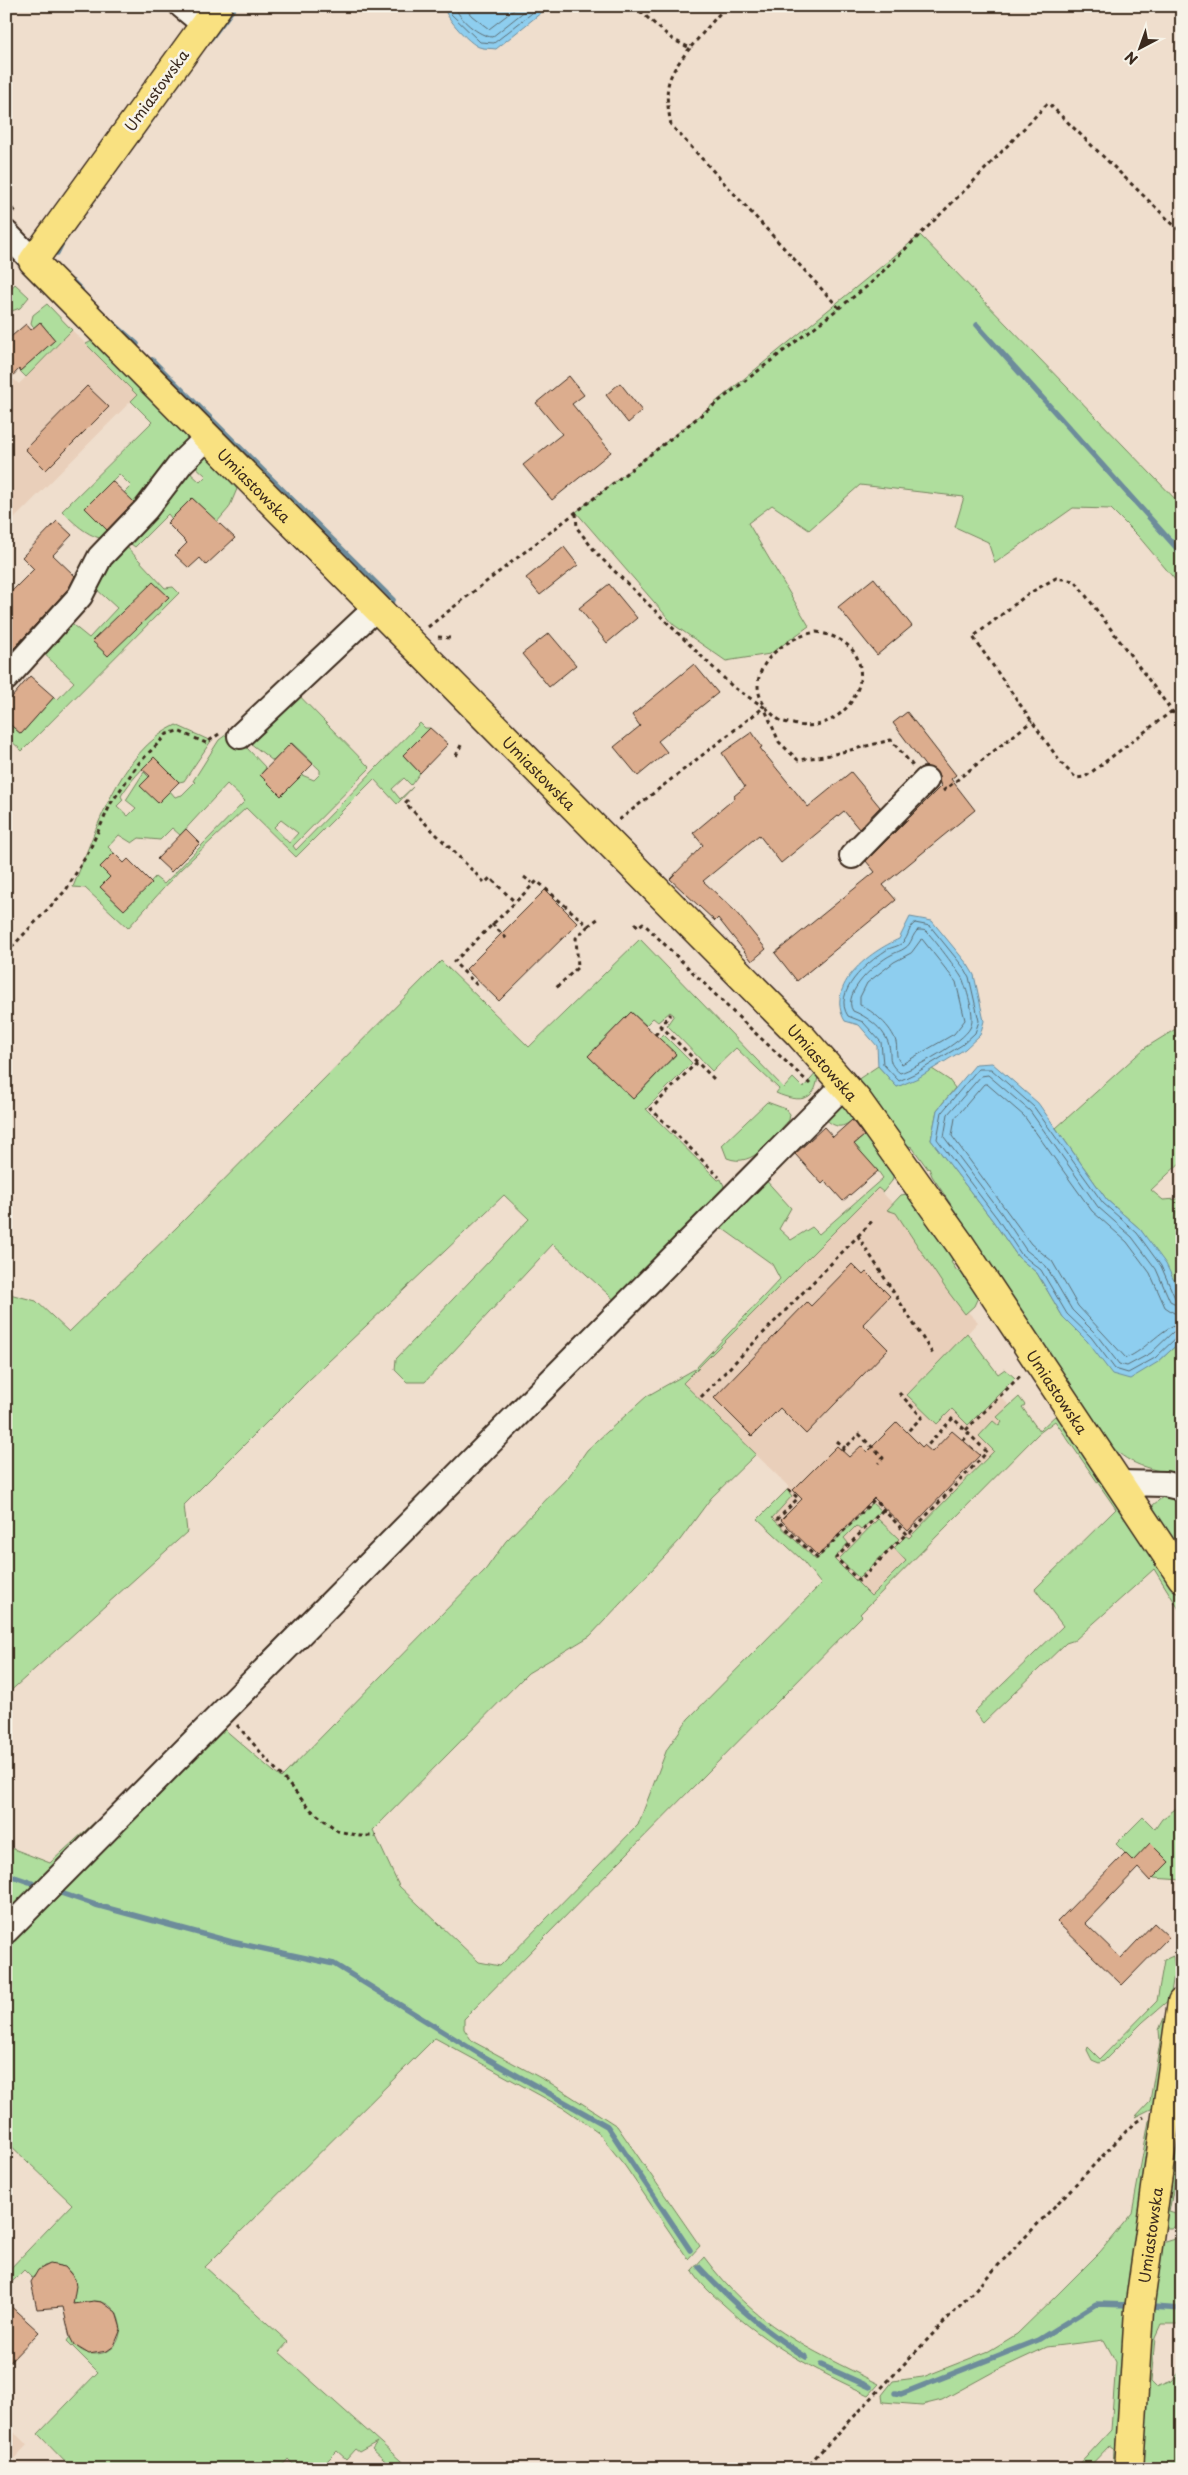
<svg xmlns="http://www.w3.org/2000/svg" width="1188" height="2475" font-family="'Playpen Sans',sans-serif">
	<style>
		.built { fill: #e9cfba }
		.green { fill: #afde9d; stroke: #75845e; fill-rule: evenodd }
		.water { fill: #8eceef; stroke: #6d8c9b }
		.lines { fill: none; stroke-linecap: round; stroke-linejoin: round }
		.shore { stroke: #5c6c72; stroke-width: 1 }
		.stream { stroke: #6d8c9b; stroke-width: 5.5 }
		.building { fill: #dcad8e; stroke: #3b2a1e }
		.minor-casing { stroke: #3b2a1e; stroke-width: 28 }
		.major-casing { stroke: #3b2a1e; stroke-width: 31 }
		.path { stroke: #3b2a1e; stroke-width: 3; stroke-dasharray: 4 4; stroke-linecap: butt }
		.minor { stroke: #f7f3e8; stroke-width: 24 }
		.major { stroke: #f9e181; stroke-width: 28 }
		.labels { text-anchor: middle; dominant-baseline: central; stroke-width: 5; stroke-linejoin: round; paint-order: stroke }
		.street-label { font-size: 15px; fill: #3b2a1e; stroke: #f7f3e8 }
	</style>
	<rect width="100%" height="100%" fill="#efdecd"/>
	<filter id="ink" filterUnits="userSpaceOnUse"><feTurbulence type="fractalNoise" baseFrequency=".02" numOctaves="2"/><feDisplacementMap in="SourceGraphic" scale="10" xChannelSelector="R" yChannelSelector="G"/><feConvolveMatrix kernelMatrix="1 2 1 2 8 2 1 2 1" color-interpolation-filters="sRGB"/></filter>
	<g filter="url(#ink)">
		<g class="built">
			<path d="M72,330L137,395L6,527V373L19,384Z"/>
			<path d="M878,1188L898,1209L967,1311L978,1322L965,1336L1006,1388L999,1395L1009,1405L1015,1400L1038,1434L860,1615L758,1519L789,1487L683,1383Z"/>
			<path d="M6,2424L27,2445L6,2467Z"/>
		</g>
		<g class="green">
			<path d="M920,235L1182,506V588L1139,537L1111,509L1073,508L995,563L988,542L955,527L964,497L860,485L809,530L772,505L748,523L809,626L770,654L726,661L674,625L576,512L685,427Z"/>
			<path d="M15,284L29,297L20,308L6,313V294Z"/>
			<path d="M47,304L72,330L26,377L20,371L55,340L40,322L34,328L31,323L33,315Z"/>
			<path d="M94,340L193,440L135,504L124,493L131,486L119,474L85,508L112,535L109,539C91,540 74,523 62,511L152,422L131,401L137,395L86,344Z"/>
			<path d="M202,453C217,457 226,477 237,489L229,508L217,522L192,498L172,519L168,514L135,547L127,541L188,471L200,482L206,476L192,463Z"/>
			<path d="M125,545L165,588L173,587L179,593L22,751L6,736V721L21,734L54,697L57,700L74,682L39,649L68,621L89,638L117,608L94,587L103,568Z"/>
			<path d="M282,678L370,768L293,846L296,850L420,723L425,728H430L403,755L420,773L411,785L404,778L392,789L400,799L413,787L397,804L374,779L296,857L246,808L180,870L128,928L85,888L73,887C95,833 119,751 176,725L211,741L184,781L179,782L154,757C141,770 131,780 121,796L123,800L117,806L128,816L136,808L126,800L144,772L149,777L141,786L158,803L170,791L175,797L182,795L195,782L193,781L219,740L227,734L247,748L266,768L260,775L281,796L302,775L314,780L320,774V770L292,743L273,761L245,739L241,721ZM227,784L245,801L164,884L155,877L124,910L100,887L110,877L100,867L114,853L108,847L119,835L132,843L139,838L160,840L172,828L180,835ZM281,820L298,833L289,843L274,827Z"/>
			<path d="M640,939L784,1088L793,1078L803,1088L818,1071C818,1101 801,1104 776,1093L779,1089L736,1048L712,1071L667,1025L674,1015L670,1012L658,1022L653,1018L646,1025L631,1012L588,1056L633,1099L676,1055L659,1038L663,1034L692,1063L646,1109L718,1180L721,1179L724,1186L720,1196L620,1305L553,1244L425,1382H407L395,1370L396,1359L529,1219L504,1195L308,1381L184,1505L187,1532L6,1695V1293L36,1301L69,1332L177,1227L441,961L529,1047Z"/>
			<path d="M1182,1025V1161L1151,1190L1163,1200L1177,1199L1182,1204V1303L1177,1287L1140,1229L1107,1200L1056,1128L1145,1048Z"/>
			<path d="M878,1066L897,1087L932,1069L949,1080L955,1088L937,1110L931,1140L993,1221L1018,1257L1037,1273L1063,1317L1087,1341L1158,1362L1182,1340V1474C1152,1471 1126,1465 1107,1441L932,1176L929,1168L928,1169L912,1147L905,1145L857,1080Z"/>
			<path d="M767,1102L786,1109L790,1114L789,1120C772,1138 754,1169 727,1158L722,1145Z"/>
			<path d="M840,1105H845L894,1173L892,1181L883,1192L878,1188L683,1383L756,1454L711,1498L680,1540L590,1636L528,1673L373,1830L399,1886L479,1962L500,1966L638,1825L667,1749L688,1719L821,1584L801,1559L758,1519L787,1490L792,1496L772,1518L816,1560L872,1503L881,1511L861,1530L856,1526L844,1538L848,1543L834,1559L871,1596L906,1561L894,1548L906,1536L909,1538L994,1451L979,1436L993,1421L999,1426L1002,1422L997,1417L1019,1397L1025,1405L1022,1407L1039,1431L1058,1413L1182,1600V1614L1154,1569L1075,1640L1066,1643L983,1723L974,1712L1063,1626L1035,1589L1116,1509L1055,1421L1038,1434L860,1614L862,1616L464,2019V2029L472,2041L552,2084L617,2126L700,2246L688,2259L625,2166L597,2131L565,2109L435,2038L205,2267L288,2342L279,2352L410,2469H394L372,2449L377,2442L359,2452L355,2449L346,2459L337,2451L319,2469H298L288,2459L279,2469H72L38,2434L98,2372L67,2341L70,2337C75,2347 82,2353 94,2354C137,2355 124,2282 78,2306L71,2301C83,2280 67,2259 44,2266L32,2278L24,2270L9,2285L6,2282V2273L72,2204L6,2141V1942L223,1728L281,1778L486,1569L506,1541L569,1476L587,1450L647,1396L695,1369L780,1279L772,1264L719,1226L763,1177L791,1208L779,1229L791,1240L812,1227L819,1234L883,1178L878,1171L850,1148L865,1135L852,1120C841,1130 834,1127 823,1117Z"/>
			<path d="M907,1194L912,1196L955,1259L951,1262L957,1271L961,1269L979,1295L974,1306L965,1314L946,1289L896,1213L887,1210L901,1195Z"/>
			<path d="M967,1333L998,1374L1005,1369L1015,1378L968,1425L952,1409L937,1424L907,1395Z"/>
			<path d="M1164,1496L1182,1498V1560L1155,1517L1153,1505Z"/>
			<path d="M878,1519L899,1539L859,1578L839,1559Z"/>
			<path d="M120,1799L6,1914V1846L50,1863Z"/>
			<path d="M1182,1804V1880L1153,1878L1169,1862L1150,1844L1133,1861L1116,1844L1143,1817L1155,1829L1162,1819Z"/>
			<path d="M1173,1956L1175,1968L1170,1999L1143,2022L1104,2061L1099,2063L1092,2060L1087,2050L1088,2047L1100,2059L1157,2001L1164,1960Z"/>
			<path d="M1170,2013L1155,2107L1135,2117L1150,2101L1160,2042L1159,2030L1164,2018Z"/>
			<path d="M1182,2072L1180,2165L1182,2164V2171L1175,2180L1169,2212L1182,2216V2224L1171,2228H1159Z"/>
			<path d="M1153,2116L1118,2469H1113L1114,2448L1110,2445L1087,2469H1075L1111,2430L1116,2362L1104,2340L1047,2347L993,2372L942,2400L922,2405L883,2402L882,2395L893,2381L923,2377L989,2351L1017,2334L1057,2295L1100,2252L1132,2213L1149,2121Z"/>
			<path d="M1182,2237V2324H1161L1155,2337L1151,2382L1156,2387L1172,2381L1182,2369V2469H1140L1150,2319L1159,2244Z"/>
			<path d="M704,2257C756,2327 805,2347 879,2384L869,2395C815,2370 767,2345 723,2304C711,2293 700,2284 692,2270Z"/>
		</g>
		<g class="water">
			<path d="M447,6H556L547,8L496,49C491,48 484,49 479,47C469,43 447,19 444,8Z"/>
			<path d="M910,917L932,921L968,965L974,975L984,1021L980,1035L965,1049L918,1078L897,1087L878,1066L877,1046L859,1025L845,1021C824,985 871,951 899,939Z"/>
			<path d="M992,1063L1038,1103L1107,1200L1140,1229L1166,1264L1177,1287L1182,1303V1340L1158,1362L1130,1379L1112,1374L1087,1341L1063,1317L1037,1273L1018,1257L993,1221L931,1140L937,1110L976,1064Z"/>
		</g>
		<g class="lines">
			<g class="shore">
				<path d="M449,6L451,14L480,42L494,43L541,6"/>
				<path d="M455,6C458,19 479,36 492,37L531,6"/>
				<path d="M463,6L472,16L489,29L519,6"/>
				<path d="M915,923L930,926L964,968L969,977L979,1021L975,1033L962,1045L916,1073L899,1081L883,1064L881,1042L863,1022L848,1016C832,992 867,963 885,951C890,947 899,947 903,942C909,937 908,927 915,923Z"/>
				<path d="M918,930C921,930 923,930 926,931C931,935 960,973 963,980C967,991 976,1017 970,1028C963,1042 916,1068 900,1073C885,1061 893,1057 888,1042C883,1028 866,1016 853,1011C841,993 877,962 891,955C896,952 901,951 905,948C912,944 912,934 918,930Z"/>
				<path d="M922,939L956,982L965,1020L954,1034L902,1064C894,1057 898,1051 896,1042C892,1027 873,1011 860,1005V997L867,983L894,962L911,953Z"/>
				<path d="M1182,1300L1175,1298L1161,1266L1137,1233L1103,1203L1034,1107L991,1069H978L942,1112L937,1139L997,1218L1021,1254L1041,1270L1067,1314L1091,1337L1115,1369L1128,1373L1155,1358L1176,1338L1182,1337"/>
				<path d="M1182,1307L1170,1301L1156,1269L1132,1237L1098,1207L1030,1111L988,1075L981,1076L948,1114L944,1137L1002,1214L1026,1250L1046,1266L1072,1310L1095,1333L1119,1364L1127,1366L1151,1353L1173,1332L1182,1330"/>
				<path d="M1182,1314L1174,1313L1165,1307L1150,1273L1127,1242L1092,1211L1024,1116L987,1084H984L955,1118L952,1136L1031,1244L1052,1261L1078,1306L1126,1358C1145,1351 1165,1324 1182,1323"/>
			</g>
			<g class="stream">
				<path d="M211,38L235,6"/>
				<path d="M57,253L64,239"/>
				<path d="M73,282L81,290"/>
				<path d="M114,324L137,344"/>
				<path d="M977,325L1182,554"/>
				<path d="M152,360L393,600"/>
				<path d="M6,1874L32,1883"/>
				<path d="M55,1891L96,1905L232,1942L334,1964L481,2055L607,2126L690,2250"/>
				<path d="M699,2267C731,2302 765,2332 806,2357"/>
				<path d="M1153,2307L1182,2309"/>
				<path d="M821,2365L870,2387"/>
				<path d="M895,2393L901,2394L1038,2340L1096,2304L1130,2305"/>
			</g>
		</g>
		<g class="building">
			<path d="M40,322L55,340L20,371L19,369L6,383V341L26,324L31,330Z"/>
			<path d="M569,376L584,395L572,404L611,452L552,500L523,465L562,434L536,403Z"/>
			<path d="M620,383L642,411L628,423L606,395Z"/>
			<path d="M87,386L109,407L46,470L25,449Z"/>
			<path d="M112,481L134,502L107,530L85,508Z"/>
			<path d="M192,498L235,538L206,565L200,558L189,568L175,555L187,543L167,523Z"/>
			<path d="M57,521L72,535L53,555L75,576L69,588L6,657V597L34,569L22,557Z"/>
			<path d="M564,547L578,565L540,595L526,578Z"/>
			<path d="M874,578L912,626L877,655L838,607Z"/>
			<path d="M153,582L169,597L108,656L92,641Z"/>
			<path d="M609,584L637,618L607,643L579,608Z"/>
			<path d="M549,633L576,665L549,687L522,654Z"/>
			<path d="M694,664L718,693L658,741L667,752L638,776L614,747L640,726L632,715Z"/>
			<path d="M30,676L54,697L21,734L6,721V704Z"/>
			<path d="M907,712L956,775L951,779L975,810L883,885L896,900L797,981L775,953L875,872L866,861L941,786L936,771L926,767L893,723Z"/>
			<path d="M430,728L448,744L420,773L403,755Z"/>
			<path d="M752,732L762,747L760,748L808,807L851,772L880,807L859,829L844,811L781,863L759,835L703,881L735,911L766,949L752,961L718,918L715,921L670,879L703,845L693,833L735,798L734,796L745,787L722,753Z"/>
			<path d="M291,743L313,764L281,796L260,775Z"/>
			<path d="M154,757L179,782L158,803L140,786L150,776L142,769Z"/>
			<path d="M186,829L200,843L171,872L157,859Z"/>
			<path d="M114,853L124,863L128,859L152,883L124,910L100,887L110,877L100,867Z"/>
			<path d="M545,890L578,923L499,1001L466,969Z"/>
			<path d="M631,1012L676,1054L633,1099L588,1056Z"/>
			<path d="M852,1120L864,1136L854,1144L878,1171L843,1201L825,1181L822,1184L795,1154L824,1127L833,1137Z"/>
			<path d="M852,1264L863,1275L866,1272L890,1296L863,1324L888,1349L806,1434L780,1408L752,1436L714,1398L807,1302L811,1306Z"/>
			<path d="M897,1422L922,1447L924,1445L932,1452L952,1431L980,1455L908,1531L874,1498L818,1556L781,1520L802,1499L793,1490L837,1446L849,1457L861,1446L867,1452Z"/>
			<path d="M1150,1843L1169,1862L1150,1881L1138,1868L1085,1923L1121,1958L1154,1923L1169,1937L1122,1985L1057,1922L1125,1853L1133,1861Z"/>
			<path d="M50,2264L65,2267L75,2279L76,2286L73,2304L94,2301L102,2302L116,2312L121,2329L114,2346L107,2351L89,2354L74,2345L70,2337L63,2307L37,2309L31,2282L38,2270Z"/>
			<path d="M6,2302L39,2332L6,2366Z"/>
		</g>
		<g class="lines">
			<g class="minor-casing">
				<g id="minor">
					<path d="M182,6L205,25"/>
					<path d="M6,233L33,261"/>
					<path d="M6,678L80,596L100,557L146,509L182,462L208,437"/>
					<path d="M240,736L376,608"/>
					<path d="M852,856L926,780"/>
					<path d="M1121,1483L1165,1484L1182,1488"/>
					<path d="M6,1931L844,1085"/>
				</g>
			</g>
			<g class="major-casing">
				<g id="major">
					<path id="s1" d="M218,6L33,261L799,1034L857,1100L960,1244L1182,1578"/>
					<path id="s2" d="M1129,2469L1139,2310L1182,2002"/>
				</g>
			</g>
			<g class="path">
				<path d="M634,6L672,39L690,48L726,6"/>
				<path d="M690,48C665,79 664,86 671,125L839,308"/>
				<path d="M6,202L9,214"/>
				<path d="M7,203L18,214"/>
				<path d="M576,513L577,528L597,554L733,687L764,707L779,742L798,760L830,755L891,740L913,766"/>
				<path d="M428,627L870,284L970,185L1048,103L1182,233"/>
				<path d="M816,632C897,645 854,740 793,724C788,723 782,722 778,719C733,685 772,640 816,632Z"/>
				<path d="M438,637L450,638"/>
				<path d="M1172,711L1085,777L1076,778L1061,763L973,637L1028,594L1056,578L1075,581L1172,711L1182,723"/>
				<path d="M456,756L462,743"/>
				<path d="M943,791L1032,721"/>
				<path d="M408,800L405,803L485,883L490,878L514,901"/>
				<path d="M619,820L764,707"/>
				<path d="M524,877L532,883"/>
				<path d="M635,923L638,927L643,923L735,1014L810,1084"/>
				<path d="M492,924L507,939"/>
				<path d="M588,926L599,918"/>
				<path d="M6,953L66,890L89,851L111,803L139,763L167,734L178,731L206,743L219,734"/>
				<path d="M477,985L454,962L537,881L588,926L576,938L578,967L556,988"/>
				<path d="M662,1027L660,1026L671,1014"/>
				<path d="M655,1035L662,1027L715,1080"/>
				<path d="M697,1062L651,1109L719,1177"/>
				<path d="M858,1236L873,1220"/>
				<path d="M899,1393L922,1417L907,1432"/>
				<path d="M701,1397L858,1236L934,1356"/>
				<path d="M966,1430L1020,1376"/>
				<path d="M837,1441L845,1448"/>
				<path d="M963,1441L969,1434"/>
				<path d="M842,1451L859,1434L883,1458L878,1463"/>
				<path d="M788,1489L798,1498L777,1520L817,1558L874,1500L908,1535L987,1452L953,1418L926,1447"/>
				<path d="M883,1510L836,1558L859,1581L906,1534"/>
				<path d="M237,1725L311,1810L338,1831L360,1836H376"/>
				<path d="M804,2469L1133,2124L1144,2117"/>
			</g>
			<use href="#minor" class="minor"/>
			<use href="#major" class="major"/>
		</g>
	</g>
	<g class="labels">
		<g class="street-label">
			<text transform="translate(156 90) rotate(-54)">Umiastowska</text>
			<text stroke="none"><textPath href="#s1" startOffset="630">Umiastowska</textPath></text>
			<text stroke="none"><textPath href="#s1" startOffset="1035">Umiastowska</textPath></text>
			<text stroke="none"><textPath href="#s1" startOffset="1440">Umiastowska</textPath></text>
			<text stroke="none"><textPath href="#s1" startOffset="1845">Umiastowska</textPath></text>
			<text stroke="none"><textPath href="#s2" startOffset="235">Umiastowska</textPath></text>
		</g>
	</g>
	<rect width="1188" height="2475" fill="none" stroke="#f7f3e8" stroke-width="25"/>
	<rect x="12" y="12" width="1163" height="2450" fill="none" stroke="#3b2a1e" stroke-width="2" filter="url(#ink)"/>
	<g transform="translate(1140 48) rotate(221)" stroke="#f7f3e8" stroke-width="4" paint-order="stroke">
	<path d="M0-4L9 19L0 12L-9 19Z" fill="#3b2a1e"/>
	<text y="-8" font-size="14" font-weight="bold" text-anchor="middle" fill="#3b2a1e">N</text>
	</g>
</svg>
